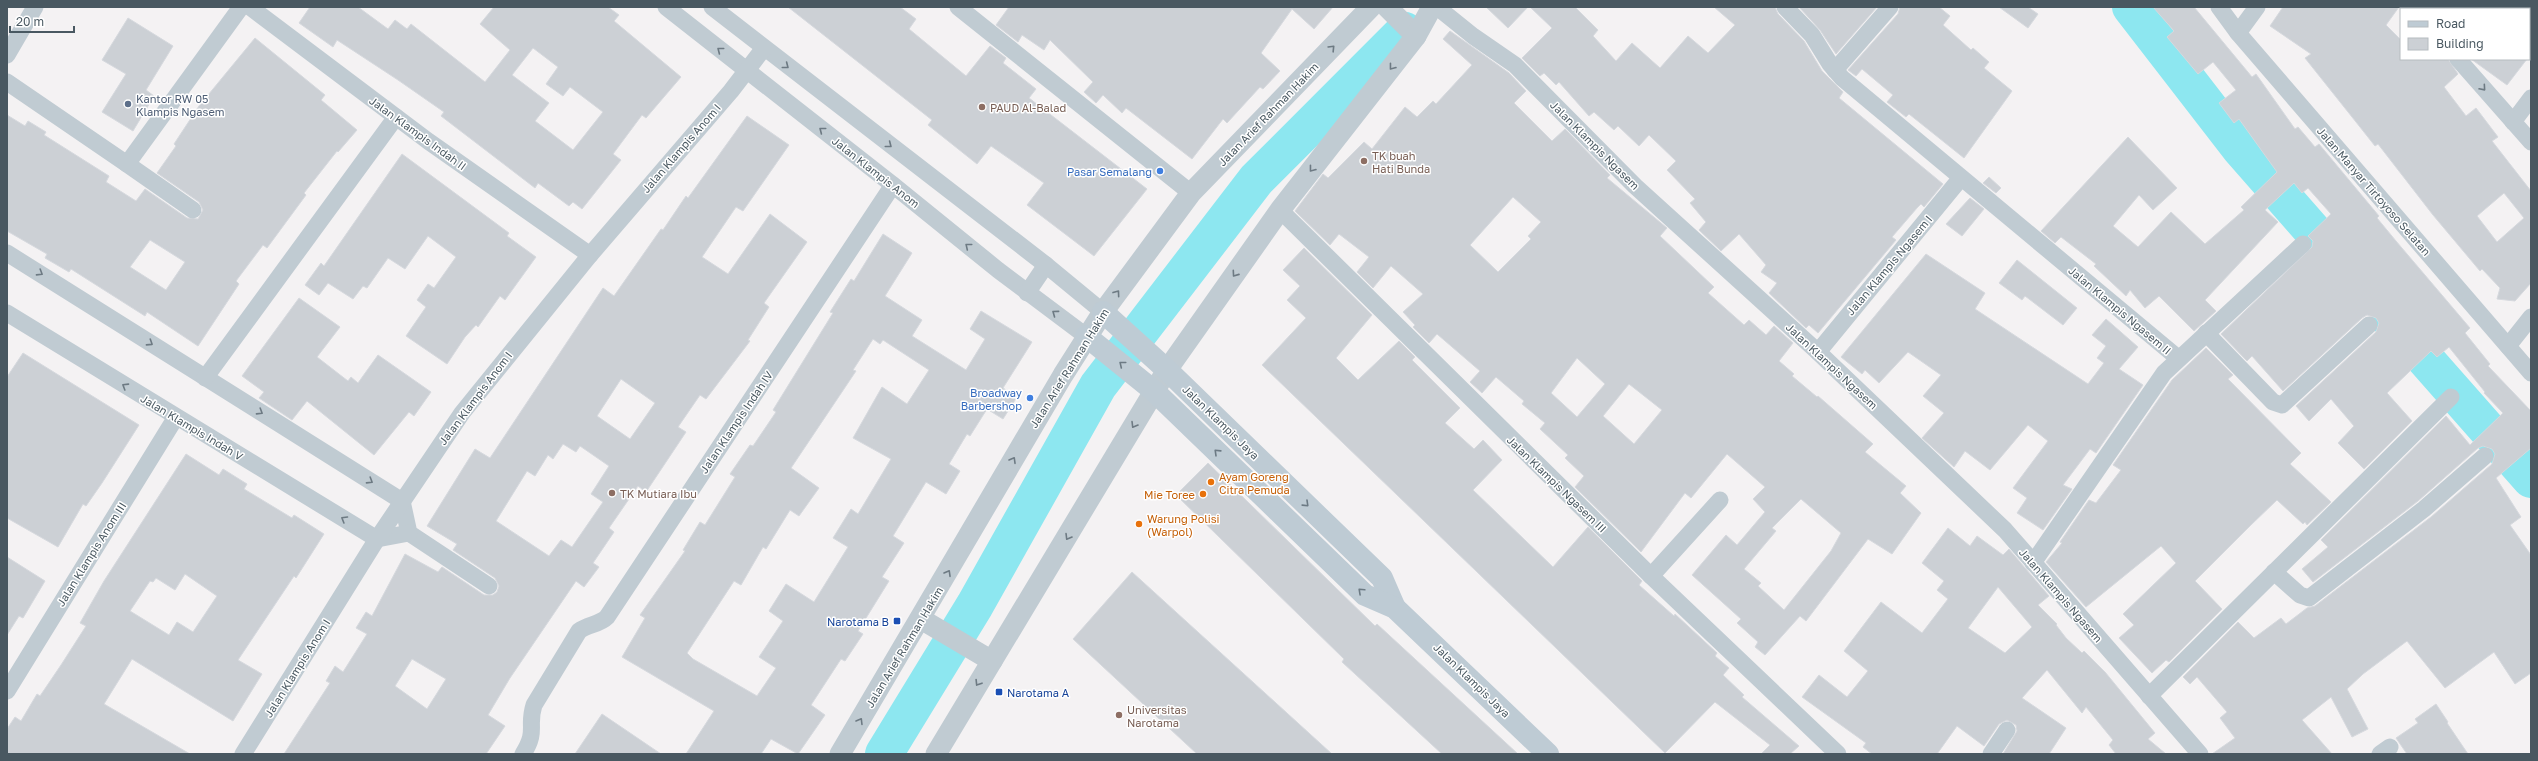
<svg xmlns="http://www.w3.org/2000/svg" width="2538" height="761" font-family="'Golos Text',sans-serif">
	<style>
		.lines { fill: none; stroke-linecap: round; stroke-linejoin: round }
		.river { stroke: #8de7f0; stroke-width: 38 }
		.building { fill: #ccd0d5; stroke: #d6d9de; fill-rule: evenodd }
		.minor { stroke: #c0cbd2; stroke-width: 17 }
		.tertiary { stroke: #c0cbd2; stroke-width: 21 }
		.secondary { stroke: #becbd4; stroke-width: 22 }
		.oneway { stroke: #6d7a83 }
		.oneway2 { stroke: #6c7a84 }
		.service-dot { fill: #5c6f8a; stroke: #fff; stroke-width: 1.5 }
		.education-dot { fill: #8d6e63; stroke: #fff; stroke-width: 1.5 }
		.shop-dot { fill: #3f7fe0; stroke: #fff; stroke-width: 1.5 }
		.food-dot { fill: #e8710a; stroke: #fff; stroke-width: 1.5 }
		.transit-dot { fill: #1a4fb4; stroke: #fff; stroke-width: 1.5 }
		.labels { text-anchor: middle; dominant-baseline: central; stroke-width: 3; stroke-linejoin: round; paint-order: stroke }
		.service-label { font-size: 11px; fill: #4e5e75; stroke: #fff; text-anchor: start }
		.education-label { font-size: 11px; fill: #785e54; stroke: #fff; text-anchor: start }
		.street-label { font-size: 11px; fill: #495861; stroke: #fff }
		.shop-label { font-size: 11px; fill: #366cbe; stroke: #fff; text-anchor: end }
		.food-label { font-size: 11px; fill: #c56008; stroke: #fff; text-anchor: start }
		.transit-label { font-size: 11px; fill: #164399; stroke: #fff; text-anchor: end }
	</style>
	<rect width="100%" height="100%" fill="#f4f2f3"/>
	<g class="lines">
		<g class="river">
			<path d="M2131,7L2240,148L2348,271"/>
			<path d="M2390,319L2531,479"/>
			<path d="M884,754L975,605L1098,386L1256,180L1405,31"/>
		</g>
	</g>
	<g class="building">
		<path d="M310,7H358L388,29L395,20L407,29L411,24L485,82L510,50L480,24L494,7H608L619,15L614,21L681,77L646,118L642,115L613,154L621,160L582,209L573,202L569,206L538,183L535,188L441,116L444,112L398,80L337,40L333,47L299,23ZM533,48L558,67L546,84L563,96L570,87L603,112L573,150L535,121L549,103L512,75Z"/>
		<path d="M788,7H900L916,19L909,29L966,76L990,46L1006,58L1003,63L1036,89L1029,98L1147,189L1094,256L1027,205L1044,183L991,146L977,164L928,125L932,120Z"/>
		<path d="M1009,7H1333L1314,29L1292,9L1261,53L1280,71L1263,89L1260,87L1227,123L1223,119L1192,159L1126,108L1122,113L1103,95L1096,103L1084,92L1093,82L1050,40L1044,50L1022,35L1018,42L996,25Z"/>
		<path d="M1486,7H1528L1508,28Z"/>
		<path d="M1530,7H1575L1598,30L1593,36L1616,61L1632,43L1660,68L1688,36L1708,53L1735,25L1714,7H1775L1778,14L1804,41L1822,71L1843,92L1839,98L1943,184L1924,207L1921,204L1917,208L1892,237L1896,240L1818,333L1809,325L1806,328L1769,293L1777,283L1761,272L1766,265L1739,234L1721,251L1699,230L1706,222L1690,203L1695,199L1667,170L1676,161L1649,135L1639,146L1618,126L1614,130L1594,112L1589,116L1559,82L1556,85L1544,73L1540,76L1522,58L1552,28Z"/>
		<path d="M1799,7H1877L1836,54L1820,30Z"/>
		<path d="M1900,7H1939L1950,16L1943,25L1971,50L1973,48L1989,62L1984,68L2012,91L1964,158L1909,114L1906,117L1887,102L1893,95L1862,69L1856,76L1848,70L1898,14Z"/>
		<path d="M1999,7H2028L2038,14L2028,28Z"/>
		<path d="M2153,7H2194L2252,77L2256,74L2295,129L2298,127L2315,147L2319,144L2379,216L2377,218L2396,241L2470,328L2465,333L2490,364L2488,366L2531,411V448L2496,478L2521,517L2510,525L2531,555V673L2515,684L2494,652L2445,688L2407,641L2363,674L2347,689L2368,729L2352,737L2331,697L2302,720L2332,754H2212L2235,738L2220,718L2227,712L2197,677L2190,684L2183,677L2238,622L2254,638L2281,618L2286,624L2307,608L2315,606L2431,517L2492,464L2495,454L2492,449L2483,446L2478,448L2418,501L2313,582L2302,569L2328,547L2321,540L2446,416L2470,445L2503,413L2484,393L2485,392L2449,347L2437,357L2431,351L2387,393L2412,421L2364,469L2338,443L2354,426L2331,399L2309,421L2296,406L2376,332L2379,323L2376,318L2367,315L2362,318L2283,391L2252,356L2247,361L2221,334L2312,247L2313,241L2308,236L2331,214L2308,188L2302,193L2294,183L2265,210L2278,222L2205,300L2216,311L2194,331L2159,296L2145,308L2130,290L2126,296L2094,266L2096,264L2061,237L2055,243L2041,231L2128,137L2177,188L2153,210L2139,195L2113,226L2138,247L2171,212L2205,244L2244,210L2241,207L2277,172L2239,119L2234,123L2219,103L2236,90L2213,62L2198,74L2167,37L2174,31Z"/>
		<path d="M2283,7H2399L2386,25L2401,40V59H2448L2458,74L2444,87L2466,116L2476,108L2498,137L2492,141L2531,191V283L2515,301L2497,299L2500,288L2482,269L2480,271L2433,215L2378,144L2375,146L2356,122L2305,58L2311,54L2270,26ZM2504,193L2524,218L2497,242L2477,216Z"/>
		<path d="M128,18L173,46L146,90L154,96L133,131L102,112L126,74L102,60Z"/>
		<path d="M1450,31L1509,73L1526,91L1514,103L1552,141L1565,129L1610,175L1607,178L1667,228L1660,236L1714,287L1708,293L1744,325L1749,320L1766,335L1774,326L1793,343L1779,361L1794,374L1792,376L1817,397L1818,396L1873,444L1865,452L1906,486L1900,493L1921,513L1892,554L1868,539L1806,621L1800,616L1765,655L1755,647L1758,642L1737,623L1741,619L1692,575L1726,535L1737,545L1765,512L1753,499L1765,487L1727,454L1691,498L1685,493L1641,552L1575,487L1584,476L1565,458L1568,455L1540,429L1545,423L1522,404L1524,401L1496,377L1482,393L1470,382L1480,371L1437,334L1429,343L1413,327L1415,325L1403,312L1423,294L1391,266L1373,288L1357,272L1369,257L1339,234L1330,245L1295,211L1323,174L1328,178L1364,142L1372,149L1405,107L1417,117L1433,101L1436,104L1472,65L1443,39ZM1513,197L1541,222L1528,236L1531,239L1498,272L1470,245ZM1577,358L1605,384L1577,417L1551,393ZM1629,384L1662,410L1634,444L1603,416ZM1801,499L1841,533L1831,551L1784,610L1758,586L1761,583L1744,569L1776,531L1772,528Z"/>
		<path d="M255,38L325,95L321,100L357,130L338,152L337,151L304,193L306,195L267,248L263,245L236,281L239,284L198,346L147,312L145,316L71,269L69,272L45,258L47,254L7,231V115L25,126L28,121L46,132L44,135L109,176L106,182L136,201L145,189L187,218L198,219L203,210L199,202L157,173L176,146L174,144L199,106ZM150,240L185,262L166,290L130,267Z"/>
		<path d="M2471,59H2527L2507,85Z"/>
		<path d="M747,116L789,145L743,211L736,207L702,257L728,274L770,214L807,242L764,303L769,307L748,340L750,341L706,399L700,395L678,427L686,432L646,492L638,486L609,528L614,532L593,563L599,567L584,587L576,581L510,678L488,715L505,726L486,754H284L330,683L326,681L335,666L343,672L367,634L356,628L366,612L372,616L405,554L438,572L442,567L484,595H493L497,592L499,586L495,578L453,550L457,544L427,526L475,449L490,458L603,288L614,296L661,229L663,230L686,196L688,198ZM621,379L655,403L630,439L597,416ZM563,444L576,452L580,446L609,466L591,494L603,502L572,547L561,540L549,556L496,521L527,471L535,476L548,455L553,459ZM412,659L446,679L427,709L395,686Z"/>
		<path d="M402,154L509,233L507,236L536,257L505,300L500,296L478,327L476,325L465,337L447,364L406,336L426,307L417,300L428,284L434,288L456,257L428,236L405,269L388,258L367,288L363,286L353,299L328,283L319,295L305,285L321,263L324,266Z"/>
		<path d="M1989,177L2001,188L1996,193L1983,183Z"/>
		<path d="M1970,198L1984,209L1962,236L1946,224Z"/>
		<path d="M883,234L912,253L885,296L922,320L912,336L966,370L985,339L970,329L981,311L1032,342L1003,388L1017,397L1003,419L987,409L970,436L967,434L949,464L960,471L946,494L926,482L893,536L904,543L882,577L889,581L858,631L863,634L845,661L841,659L811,705L825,715L798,754L771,739L761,754H686L714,711L622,657L645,618L640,615L685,551L683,550L700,522L705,525L735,477L730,474L750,445L753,446L776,412L773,410L833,313L830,312L851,279L854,281ZM873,339L880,344L883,340L929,370L907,404L882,387L853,438L891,459L858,514L851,509L833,538L848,547L814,602L786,584L769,611L783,621L759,657L776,668L757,696L693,659L687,653L734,581L741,585L763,547L766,549L790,510L799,516L819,488L791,468L856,371L853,370Z"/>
		<path d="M1304,248L1372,315L1336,358L1358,380L1399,341L1415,357L1412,360L1460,408L1445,423L1474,449L1483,440L1502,460L1473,490L1553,567L1588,527L1642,581L1639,585L1674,616L1675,614L1717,653L1715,656L1729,668L1723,675L1744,695L1742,697L1799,746L1790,754H1761L1770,745L1715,702L1665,753L1262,365L1306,318L1287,300L1300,286L1283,270Z"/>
		<path d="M1926,254L1985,293L1975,309L2088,384L2104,363L2097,358L2106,346L2092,335L2106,319L2138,347L2119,369L2143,385L2096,453L2090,449L2063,485L2072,489L2043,530L2017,513L2027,498L2013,488L2048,441L2028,425L1990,470L1965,451L1954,467L1922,438L1944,413L1923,396L1941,375L1908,352L1879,383L1865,370L1862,374L1841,357Z"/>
		<path d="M2017,260L2077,308L2063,325L2025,296L2022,300L1999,283Z"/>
		<path d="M299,298L340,327L317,357L348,381L351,377L358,383L378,355L431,392L414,416L409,412L374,455L307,401L292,420L259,398L264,392L242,376Z"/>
		<path d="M2206,348L2233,375L2228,379L2301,453L2290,464L2331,502L2307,525L2305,522L2303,524L2277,500L2251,525L2195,581L2222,609L2169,662L2166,660L2152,673L2119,638L2134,625L2123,614L2176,563L2161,546L2086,607L2046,562L2062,543L2060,542L2089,500L2096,503L2121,470L2113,465L2172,380Z"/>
		<path d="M23,353L139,425L102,483L86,506L83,504L58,547L7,518V377Z"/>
		<path d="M186,454L219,475L223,469L247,484L244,489L292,518L294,515L324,534L296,578L294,576L238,660L262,674L233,721L132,659L104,704L190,754H7V729L15,717L21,721L37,694L40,696L61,665L86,626L80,623L104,581ZM185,574L217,596L193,632L177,622L169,635L130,611L150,581L153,582L156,578L175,590Z"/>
		<path d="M1208,463L1375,626L1377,624L1518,754H1442L1342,662L1344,659L1176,495Z"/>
		<path d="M1948,528L1970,546L1977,536L2003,555L2009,549L2049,596L2038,605L2057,624L2056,625L2066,638L2082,653L2084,651L2105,672L2155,733L2148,739L2166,754H2116L2109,745L2113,740L2086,707L2082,713L2047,670L2022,698L2066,728L2049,754H2003L2017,731L2016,725L2007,720L1999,724L1984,746L1957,726L1937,754H1872L1863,747L1866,743L1802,697L1819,675L1847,697L1868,671L1844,651L1881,602L1922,633L1948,599L1937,590L1944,581L1922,563ZM1998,587L2032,627L2005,653L1968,628Z"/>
		<path d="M7,557L45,581L23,618L19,616L7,635Z"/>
		<path d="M1132,572L1332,754H1197L1073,639Z"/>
		<path d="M2436,704L2448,722L2447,723L2468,754H2407L2396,738L2418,723L2415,719Z"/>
		<path d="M602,714L661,754H575Z"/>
	</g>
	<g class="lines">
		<g class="minor">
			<path d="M250,7L428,141L590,255"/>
			<path d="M666,7L893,185L998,270L1086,336"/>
			<path d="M712,7L1046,265L1103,312"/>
			<path d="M958,7L1191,193"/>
			<path d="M1437,7L1473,36L1515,65L1635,186L1818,352L2005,530L2200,754"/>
			<path d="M1785,7L1812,35L1830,64L1842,78L2178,358"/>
			<path d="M2219,7L2238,33L2531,373"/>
			<path d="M2430,9L2431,7"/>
			<path d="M2238,33L2257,7"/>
			<path d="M7,55L35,7"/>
			<path d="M2458,59L2531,142"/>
			<path d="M1835,70L1890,7"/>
			<path d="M7,82L127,164L241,7"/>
			<path d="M2513,122L2531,98"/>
			<path d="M127,164L193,210"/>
			<path d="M1280,210L1651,576L1838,754"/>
			<path d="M7,253L402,501L409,533L489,586"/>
			<path d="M1027,293L1046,265"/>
			<path d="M7,313L377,539L409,533"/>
			<path d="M2206,333L2273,402L2282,405L2369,325"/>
			<path d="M2508,346L2531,317"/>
			<path d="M1818,352L1960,179"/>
			<path d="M205,378L396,117"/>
			<path d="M2033,563L2164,373L2303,244"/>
			<path d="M2274,572L2300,595L2309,598L2424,509L2485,456"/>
			<path d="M1651,576L1720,500"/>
			<path d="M7,691L176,417"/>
			<path d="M2149,696L2451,397"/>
			<path d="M243,754L377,539L462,413L590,255L731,91L764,48"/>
			<path d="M523,754C538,730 527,727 534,705L579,631C588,624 599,625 607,617L893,185"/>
			<path d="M1991,754L2007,730"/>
			<path d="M2380,754L2390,747"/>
		</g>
		<g class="tertiary">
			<path d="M1387,7L1416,36"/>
			<path d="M921,619L992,661"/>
			<path d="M840,754L1063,375L1103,312L1191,193L1371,7"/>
			<path d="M936,754L1167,370L1280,210L1416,36L1432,7"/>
		</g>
		<g class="secondary">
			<path d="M1103,312L1167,370L1382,578L1395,608"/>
			<path d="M1086,336L1154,391L1365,595L1395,608L1548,754"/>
		</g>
	</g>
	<defs><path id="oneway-chevron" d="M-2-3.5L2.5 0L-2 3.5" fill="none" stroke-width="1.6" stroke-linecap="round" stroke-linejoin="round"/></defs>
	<g class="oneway">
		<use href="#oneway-chevron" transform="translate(1332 48) rotate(-46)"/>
		<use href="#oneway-chevron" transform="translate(720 50) rotate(-142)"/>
		<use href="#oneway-chevron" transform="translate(786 66) rotate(38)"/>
		<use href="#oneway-chevron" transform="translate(1392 67) rotate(128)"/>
		<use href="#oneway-chevron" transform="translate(2483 88) rotate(49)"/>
		<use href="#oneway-chevron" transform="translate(822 130) rotate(-142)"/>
		<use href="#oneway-chevron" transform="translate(889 145) rotate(38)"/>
		<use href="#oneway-chevron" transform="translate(1312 169) rotate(128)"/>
		<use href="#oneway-chevron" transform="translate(968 246) rotate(-141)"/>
		<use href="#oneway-chevron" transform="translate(40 273) rotate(32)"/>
		<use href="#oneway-chevron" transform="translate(1235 274) rotate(125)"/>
		<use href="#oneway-chevron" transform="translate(1117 293) rotate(-54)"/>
		<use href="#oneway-chevron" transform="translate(1055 313) rotate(-144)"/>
		<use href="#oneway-chevron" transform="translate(150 343) rotate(33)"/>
		<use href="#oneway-chevron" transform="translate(125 386) rotate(-148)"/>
		<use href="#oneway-chevron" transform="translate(260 412) rotate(32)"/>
		<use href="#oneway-chevron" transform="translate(1134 425) rotate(121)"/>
		<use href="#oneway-chevron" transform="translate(1013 460) rotate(-60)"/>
		<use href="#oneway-chevron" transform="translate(370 481) rotate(32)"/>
		<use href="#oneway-chevron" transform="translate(344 519) rotate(-149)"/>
		<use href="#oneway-chevron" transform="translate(1068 537) rotate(121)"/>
		<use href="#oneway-chevron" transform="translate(948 573) rotate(-60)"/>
		<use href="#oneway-chevron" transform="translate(978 683) rotate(122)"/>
		<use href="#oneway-chevron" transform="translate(860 721) rotate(-59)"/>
	</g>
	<g class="oneway2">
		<use href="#oneway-chevron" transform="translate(1122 364) rotate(-141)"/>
		<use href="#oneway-chevron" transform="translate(1217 452) rotate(-136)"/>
		<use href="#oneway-chevron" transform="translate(1306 504) rotate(44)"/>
		<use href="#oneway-chevron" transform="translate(1361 591) rotate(-137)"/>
	</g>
	<circle class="service-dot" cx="128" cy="104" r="4"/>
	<g class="education-dot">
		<circle cx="982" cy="107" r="4"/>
		<circle cx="1364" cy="161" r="4"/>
		<circle cx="612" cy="493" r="4"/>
		<circle cx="1119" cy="715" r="4"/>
	</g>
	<g class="shop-dot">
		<circle cx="1160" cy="171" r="4"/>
		<circle cx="1030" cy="398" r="4"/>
	</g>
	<g class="food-dot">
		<circle cx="1211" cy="482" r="4"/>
		<circle cx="1203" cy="494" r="4"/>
		<circle cx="1139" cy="524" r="4"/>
	</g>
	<g class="transit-dot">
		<rect x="893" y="617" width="8" height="8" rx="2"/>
		<rect x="995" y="688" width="8" height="8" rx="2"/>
	</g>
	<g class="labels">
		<g class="service-label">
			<text x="136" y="98">Kantor RW 05<tspan x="136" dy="13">Klampis Ngasem</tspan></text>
		</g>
		<g class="education-label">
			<text x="990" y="107">PAUD Al-Balad</text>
			<text x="1372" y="155">TK buah<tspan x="1372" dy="13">Hati Bunda</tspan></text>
			<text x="620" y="493">TK Mutiara Ibu</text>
			<text x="1127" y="709">Universitas<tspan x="1127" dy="13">Narotama</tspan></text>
		</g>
		<g class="street-label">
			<text transform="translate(1268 114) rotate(-46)">Jalan Arief Rahman Hakim</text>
			<text transform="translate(418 133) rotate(36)">Jalan Klampis Indah II</text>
			<text transform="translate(1595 145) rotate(45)">Jalan Klampis Ngasem</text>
			<text transform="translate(681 148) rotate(-49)">Jalan Klampis Anom I</text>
			<text transform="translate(876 172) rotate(38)">Jalan Klampis Anom</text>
			<text transform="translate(2374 191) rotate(49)">Jalan Manyar Tirtoyoso Selatan</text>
			<text transform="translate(1889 265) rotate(-50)">Jalan Klampis Ngasem I</text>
			<text transform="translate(2120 310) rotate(40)">Jalan Klampis Ngasem II</text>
			<text transform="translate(1832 366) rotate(43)">Jalan Klampis Ngasem</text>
			<text transform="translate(1069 368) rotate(-58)">Jalan Arief Rahman Hakim</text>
			<text transform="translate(475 398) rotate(-53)">Jalan Klampis Anom I</text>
			<text transform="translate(736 422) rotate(-56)">Jalan Klampis Indah IV</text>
			<text transform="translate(1221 422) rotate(44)">Jalan Klampis Jaya</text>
			<text transform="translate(192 427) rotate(31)">Jalan Klampis Indah V</text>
			<text transform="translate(1557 484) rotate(44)">Jalan Klampis Ngasem III</text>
			<text transform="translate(91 554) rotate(-58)">Jalan Klampis Anom III</text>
			<text transform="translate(2061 595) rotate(49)">Jalan Klampis Ngasem</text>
			<text transform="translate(904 647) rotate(-59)">Jalan Arief Rahman Hakim</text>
			<text transform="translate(297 668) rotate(-58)">Jalan Klampis Anom I</text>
			<text transform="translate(1472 680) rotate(44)">Jalan Klampis Jaya</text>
		</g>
		<g class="shop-label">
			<text x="1152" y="171">Pasar Semalang</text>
			<text x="1022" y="392">Broadway<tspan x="1022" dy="13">Barbershop</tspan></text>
		</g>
		<g class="food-label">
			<text x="1219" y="476">Ayam Goreng<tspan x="1219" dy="13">Citra Pemuda</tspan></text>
			<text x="1195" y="494" text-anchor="end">Mie Toree</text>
			<text x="1147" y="518">Warung Polisi<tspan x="1147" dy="13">(Warpol)</tspan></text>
		</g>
		<g class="transit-label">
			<text x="889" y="621">Narotama B</text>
			<text x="1007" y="692" text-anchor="start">Narotama A</text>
		</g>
	</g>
	<rect width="2538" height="761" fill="none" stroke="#495861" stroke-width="16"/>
	<rect x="2400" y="8" width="130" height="52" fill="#ffffff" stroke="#b6bcc0"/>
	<rect x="2408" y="21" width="20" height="6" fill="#becbd4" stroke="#b6bcc0"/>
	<text x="2436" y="28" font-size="12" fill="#495861">Road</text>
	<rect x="2408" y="38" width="20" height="12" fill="#ccd0d5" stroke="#b6bcc0"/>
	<text x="2436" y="48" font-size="12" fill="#495861">Building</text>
	<path d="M10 26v6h64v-6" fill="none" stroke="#495861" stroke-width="2"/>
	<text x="16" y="26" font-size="12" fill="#495861" stroke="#ffffff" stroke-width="3" paint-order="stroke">20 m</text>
</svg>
